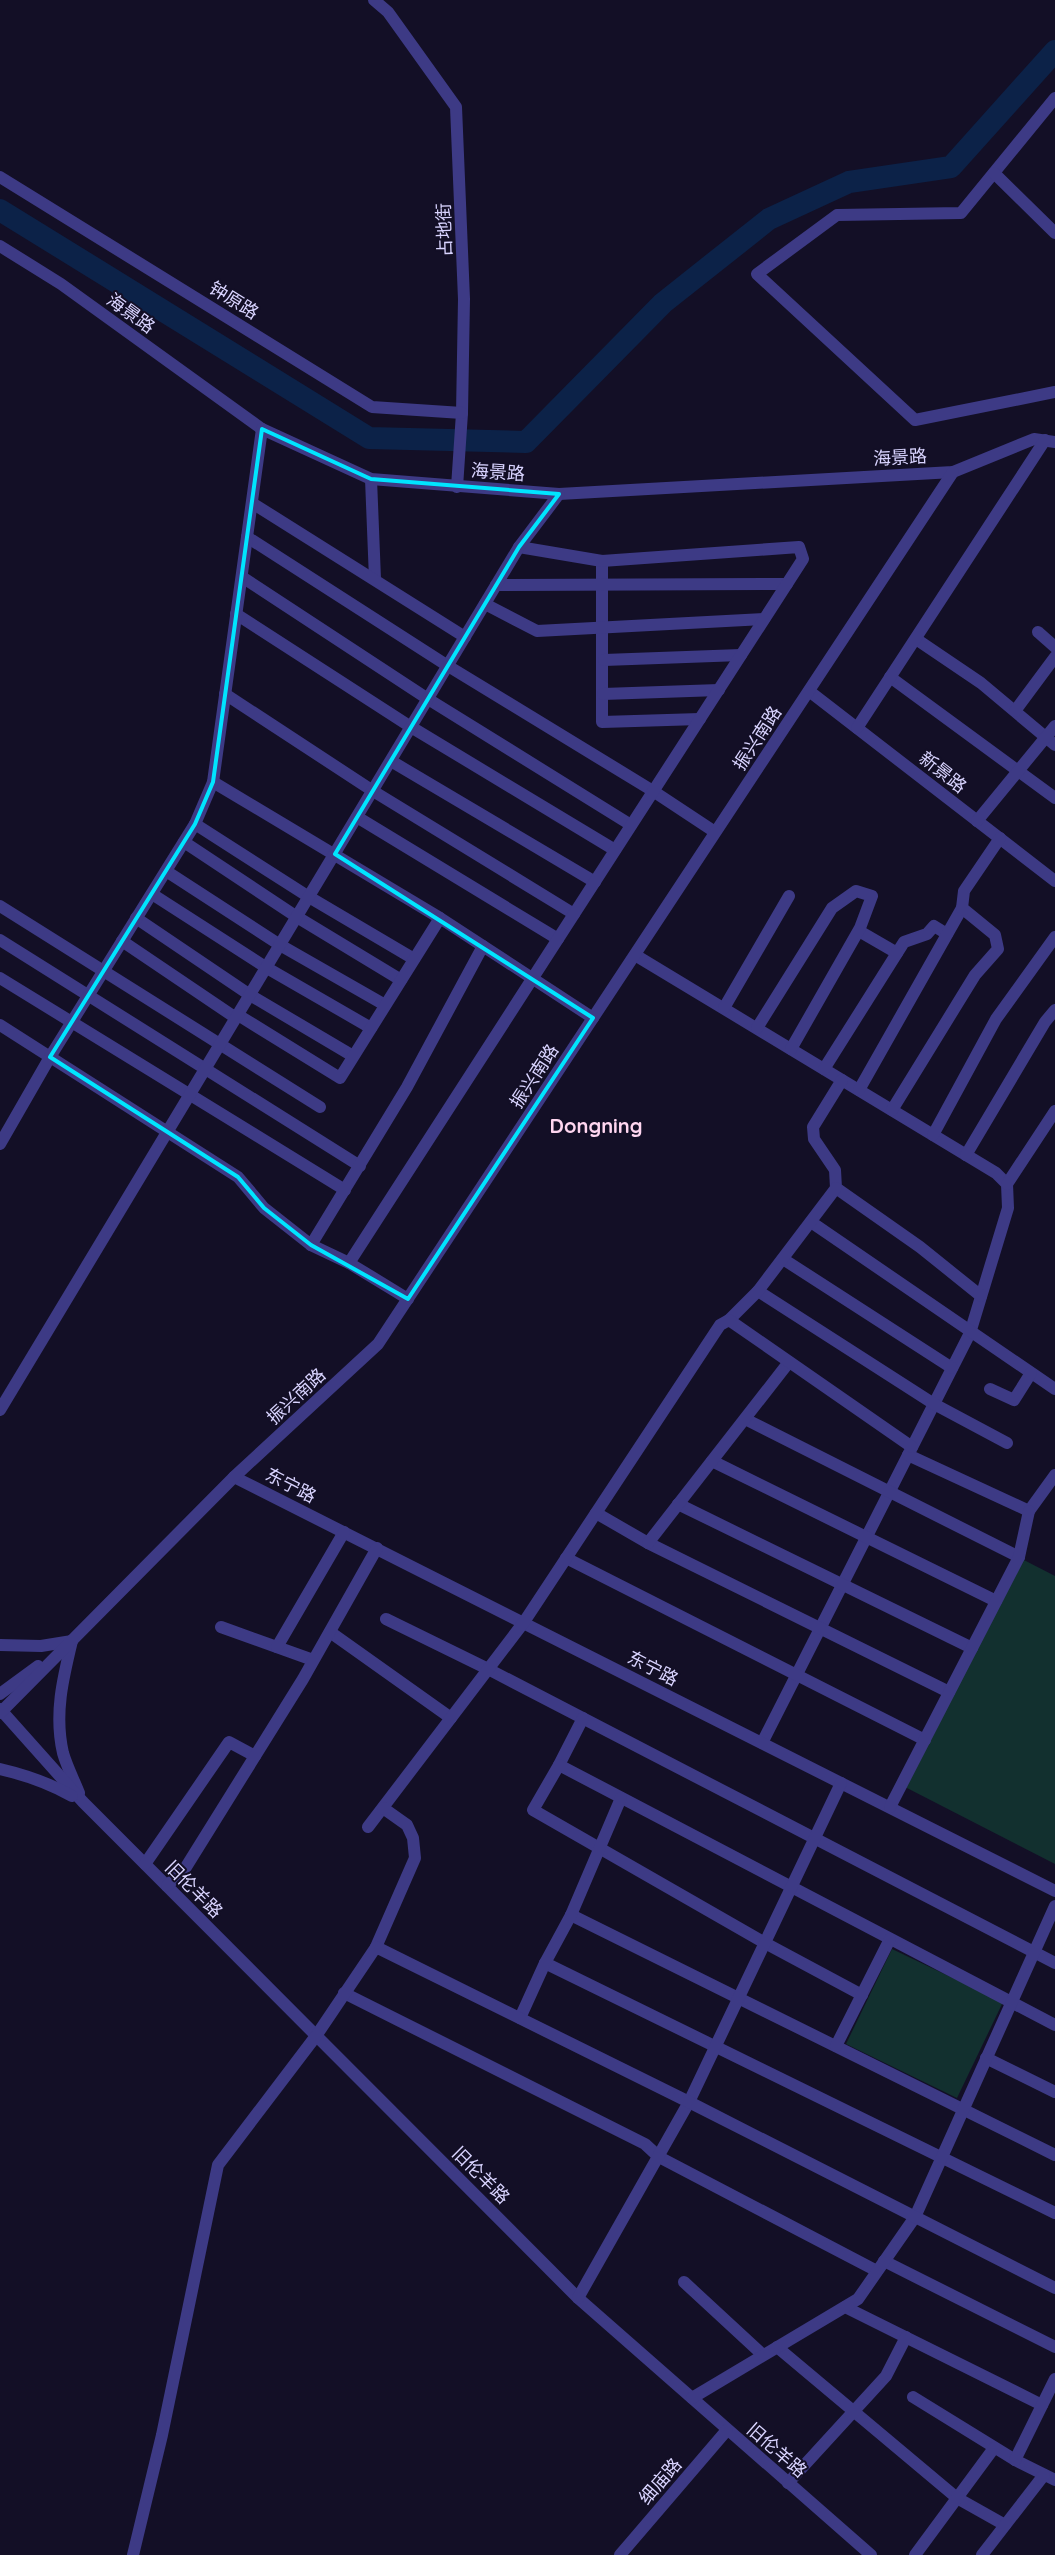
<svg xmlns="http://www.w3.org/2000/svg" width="1055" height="2555" font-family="Quicksand,'Noto Sans SC',sans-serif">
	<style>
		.green { fill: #12302f }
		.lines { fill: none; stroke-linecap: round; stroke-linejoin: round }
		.canal { stroke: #0c2248; stroke-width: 22 }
		.minor { stroke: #3d3a85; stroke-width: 12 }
		.marked { fill: none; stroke: #00e5ff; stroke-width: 4; stroke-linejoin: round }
		.labels { text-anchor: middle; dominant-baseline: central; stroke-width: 4; stroke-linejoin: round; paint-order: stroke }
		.street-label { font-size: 18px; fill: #d9d4ff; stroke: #130f26 }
		.quarter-label { font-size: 20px; font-weight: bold; fill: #ffd6f0; stroke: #130f26 }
	</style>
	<rect width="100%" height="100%" fill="#130f26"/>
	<g class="green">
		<path d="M1022,1559L1055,1576V1864L905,1787Z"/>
		<path d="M892,1949L1003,2002L957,2098L846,2044Z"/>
	</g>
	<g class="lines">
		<path class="canal" d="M0,210L369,438L526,442L663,303L769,219L849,182L951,167L1055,51"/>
		<g class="minor">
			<path d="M374,0L388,12L456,107L464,299L462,413L457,487"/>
			<path d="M1055,98L961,213L837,215L757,274L915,420L1055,392"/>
			<path d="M994,173L1055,233"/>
			<path d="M0,177L372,407L462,413"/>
			<path d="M0,246L61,284L262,429L371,479L559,494L953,472L1034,439L1055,442"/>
			<path d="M371,479L375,579"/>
			<path d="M252,503L465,637"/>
			<path d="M247,537L448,666L653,791L715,832"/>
			<path d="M602,561V722L700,719"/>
			<path d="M242,577L428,699L631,825"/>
			<path d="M496,585L787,584"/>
			<path d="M485,604L537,631L764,619"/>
			<path d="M236,614L411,727L615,850"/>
			<path d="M1038,632L1055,647"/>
			<path d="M916,639L981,683L1055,745"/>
			<path d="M604,660L741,655"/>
			<path d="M890,677L1055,798"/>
			<path d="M809,691L1055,881"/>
			<path d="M225,694L373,791L574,914"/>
			<path d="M603,694L719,690"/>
			<path d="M1015,711L1055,657"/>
			<path d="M857,728L1045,440"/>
			<path d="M391,761L595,882"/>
			<path d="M213,782L440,918L593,1018"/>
			<path d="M357,817L558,939"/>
			<path d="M977,821L1055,726"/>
			<path d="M195,824L309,897L414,959"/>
			<path d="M184,842L297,917L401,980"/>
			<path d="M166,871L280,945L385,1005"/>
			<path d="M152,894L267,968L371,1028"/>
			<path d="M0,906L320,1107"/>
			<path d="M136,918L250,995L353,1056"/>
			<path d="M859,931L897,953"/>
			<path d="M0,940L360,1166"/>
			<path d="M122,941L233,1016L238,1015L340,1078L440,918"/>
			<path d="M635,955L996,1173L1007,1184L1008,1208L970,1333L762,1743"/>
			<path d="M0,978L345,1190"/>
			<path d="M724,1008L789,896"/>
			<path d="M0,1025L238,1177L264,1208L311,1245L349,1263L408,1299"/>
			<path d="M757,1028L832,908L856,891L872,896L860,928L791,1049"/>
			<path d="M824,1069L904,942L927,934L934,926L947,934"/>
			<path d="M842,1080L813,1127L814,1139L835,1170L836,1188L920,1247L981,1296"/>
			<path d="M859,1090L962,908"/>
			<path d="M892,1110L975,975L998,949L995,935L962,908L964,891L1000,838"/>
			<path d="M933,1135L996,1019L1055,937"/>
			<path d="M0,1144L50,1057L195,824L213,782L262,429"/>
			<path d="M966,1155L1045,1022L1055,1010"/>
			<path d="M1007,1184L1055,1111"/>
			<path d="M811,1222L1055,1389"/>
			<path d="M311,1245L407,1087L483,946"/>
			<path d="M783,1259L952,1368"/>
			<path d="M349,1263L803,559L799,547L602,561L519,547"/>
			<path d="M758,1291L934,1404L1007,1443"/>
			<path d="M729,1320L758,1291L836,1188"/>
			<path d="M990,1389L1014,1400L1031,1373"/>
			<path d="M0,1410L519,547L559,494"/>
			<path d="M745,1419L1019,1557"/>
			<path d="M908,1455L1029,1511L1055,1475"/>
			<path d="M712,1461L996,1601"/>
			<path d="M234,1477L1055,1891"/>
			<path d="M678,1504L972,1648"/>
			<path d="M596,1513L648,1543L949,1692"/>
			<path d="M648,1543L789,1362"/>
			<path d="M566,1558L925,1740"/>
			<path d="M386,1619L488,1669L1055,1963"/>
			<path d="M221,1627L313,1660"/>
			<path d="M330,1632L451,1718"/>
			<path d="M72,1641C63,1678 54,1714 63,1753C67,1767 74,1780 79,1793"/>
			<path d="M0,1645L41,1646L72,1641"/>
			<path d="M277,1647L344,1532"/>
			<path d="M0,1694L38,1666"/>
			<path d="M0,1709L83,1802L578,2298L871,2555"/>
			<path d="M0,1713L234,1477L378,1344L953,472"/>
			<path d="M559,1765L583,1718"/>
			<path d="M0,1769C26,1775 49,1783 72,1796"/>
			<path d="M890,1807L1019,1557L1029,1511"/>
			<path d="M368,1827L524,1622L720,1325L729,1320L912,1447"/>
			<path d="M145,1864L229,1742L255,1756"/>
			<path d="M167,1886L186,1867L303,1679L377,1548"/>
			<path d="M571,1915L1055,2155"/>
			<path d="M376,1947L415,1858L413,1838L407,1825L383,1808"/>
			<path d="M545,1963L1055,2213"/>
			<path d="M344,1993L645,2144L659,2157L877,2271"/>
			<path d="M862,1995L765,1943L533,1810L559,1765L1055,2025"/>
			<path d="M520,2018L545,1963L571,1915L621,1798"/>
			<path d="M836,2046L890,1939"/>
			<path d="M986,2058L1055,2092"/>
			<path d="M884,2261L1055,2347"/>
			<path d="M684,2282L763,2355"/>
			<path d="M578,2298L689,2102L841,1783"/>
			<path d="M845,2307L1042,2405"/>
			<path d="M777,2347L957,2498L1005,2525"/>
			<path d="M913,2397L1015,2460L1055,2480"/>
			<path d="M692,2398L858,2299L915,2217L1055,1906"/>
			<path d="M1015,2460L1055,2379"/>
			<path d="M788,2483L886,2376L906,2337"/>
			<path d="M133,2555L162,2435L218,2165L316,2036L376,1947L689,2102L1055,2288"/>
			<path d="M620,2555L727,2430"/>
			<path d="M915,2555L994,2448"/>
			<path d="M982,2555L1044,2475"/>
		</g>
	</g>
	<path class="marked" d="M262,429L371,479L559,494L519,547L335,854L593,1018L408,1299L311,1245L264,1208L238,1177L50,1057L195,824L213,782Z"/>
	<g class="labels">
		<g class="street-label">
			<text transform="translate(444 230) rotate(-92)">占地街</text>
			<text transform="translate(234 300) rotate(32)">钟原路</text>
			<text transform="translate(131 313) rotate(36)">海景路</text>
			<text transform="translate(900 457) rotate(-3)">海景路</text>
			<text transform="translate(498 472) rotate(4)">海景路</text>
			<text transform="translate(757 738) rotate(-57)">振兴南路</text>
			<text transform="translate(943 772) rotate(38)">新景路</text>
			<text transform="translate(534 1076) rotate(-57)">振兴南路</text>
			<text transform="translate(296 1396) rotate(-43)">振兴南路</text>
			<text transform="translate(291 1485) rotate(27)">东宁路</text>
			<text transform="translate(653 1668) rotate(27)">东宁路</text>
			<text transform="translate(194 1889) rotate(45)">旧伦羊路</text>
			<text transform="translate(481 2175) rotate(45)">旧伦羊路</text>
			<text transform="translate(777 2450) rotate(41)">旧伦羊路</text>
			<text transform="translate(660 2481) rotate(-49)">细庙路</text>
		</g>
		<g class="quarter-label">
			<text x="596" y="1125">Dongning</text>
		</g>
	</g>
</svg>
